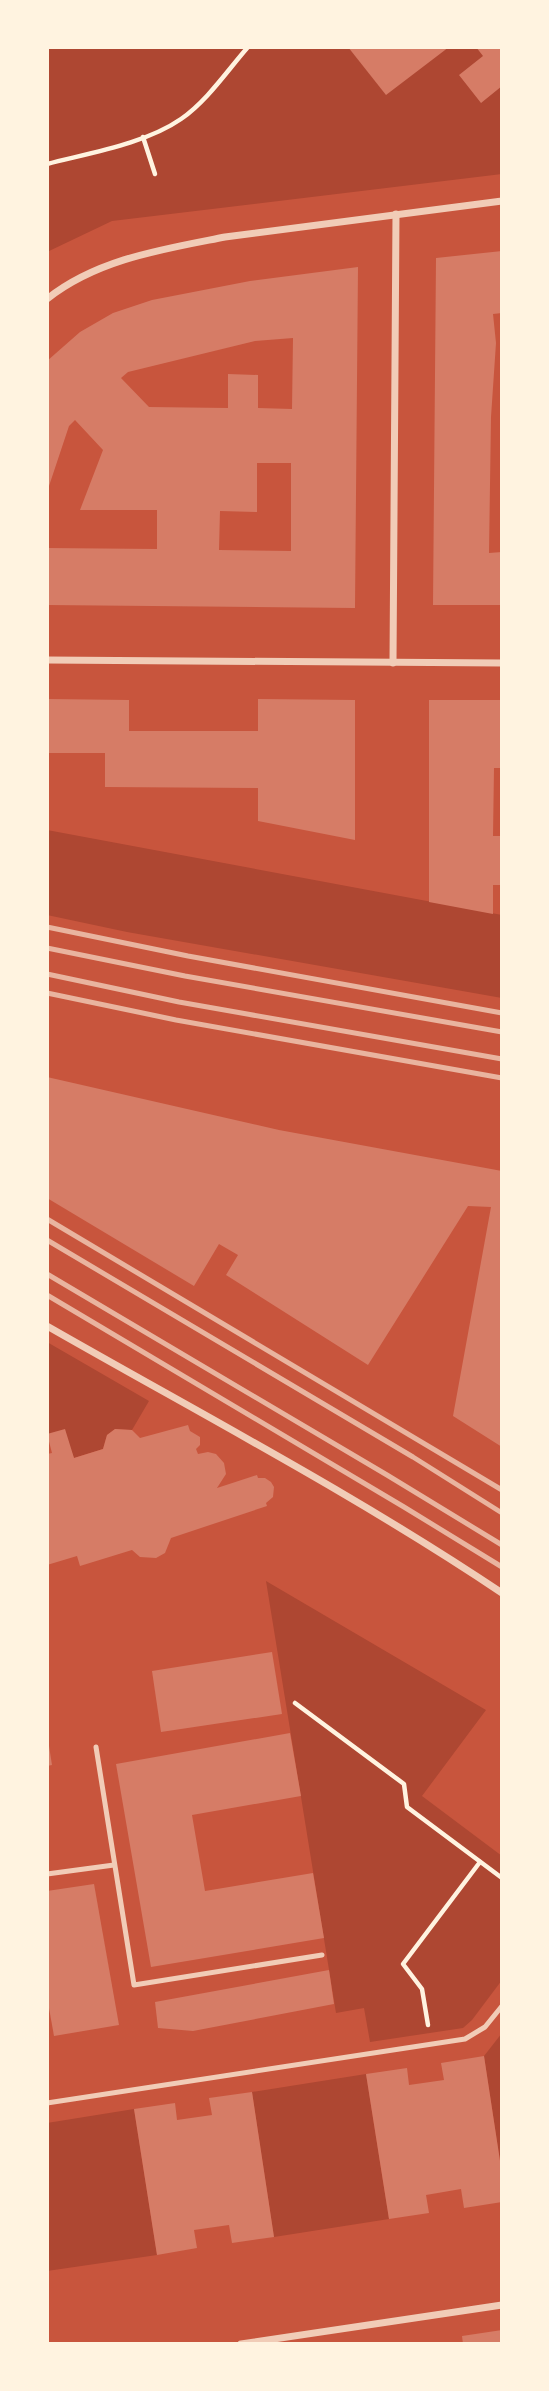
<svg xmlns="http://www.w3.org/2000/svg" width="549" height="2391" font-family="'Titillium Web',sans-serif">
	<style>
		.green { fill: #ae4732 }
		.building { fill: #d67c66; fill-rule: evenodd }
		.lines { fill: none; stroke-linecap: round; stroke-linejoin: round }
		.path { stroke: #fff3e0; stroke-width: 4.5 }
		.service { stroke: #f1ccb7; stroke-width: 5 }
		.minor { stroke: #f1ccb7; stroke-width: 7 }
		.rail { stroke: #e9b49f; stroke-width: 5 }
	</style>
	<rect width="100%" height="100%" fill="#c8553d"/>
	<g class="green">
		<path d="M47,47H502V174L112,221L47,252Z"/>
		<path d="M47,830L502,915V998L127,932L47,915Z"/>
		<path d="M47,1342L149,1401L132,1430L115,1429L107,1435L103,1449L74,1458L71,1450L47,1434Z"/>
		<path d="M266,1581L486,1710L422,1796L502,1856V1980L472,2020L463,2028L370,2042L364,2008L336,2013Z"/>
		<path d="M502,2033V2174L484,2056Z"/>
		<path d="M366,2074L389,2219L274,2237L252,2092Z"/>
		<path d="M134,2109L157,2255L47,2271V2123Z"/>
	</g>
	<g class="building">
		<path d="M348,47H449L386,95Z"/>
		<path d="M476,47H502V86L481,103L459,75L483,56Z"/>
		<path d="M502,251V313L493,314L496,343L491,417L489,553L502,552V605H433L436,258Z"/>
		<path d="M358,267L355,608L47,605V548L157,549V510H80L103,450L75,420L69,426L47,492V361L80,332L113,313L152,300L250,281ZM293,338L292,409L258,408V375L228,374V408L149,407L121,378L128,372L255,341ZM257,463H291V551L219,550L220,511L257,512Z"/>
		<path d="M47,699L129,700V731H258V699L355,700V840L258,821V788L105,787V753H47Z"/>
		<path d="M429,700H502V768H494L493,836H502V885H493V914L429,902Z"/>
		<path d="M47,1077L279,1130L502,1171V1447L453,1416L491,1207L468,1206L368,1365L226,1275L238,1255L219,1244L194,1286L47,1198Z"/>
		<path d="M188,1425L190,1431L200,1437V1445L196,1449L198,1454L208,1452L216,1454L224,1463L226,1474L217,1488L257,1475L258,1478H265L271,1482L274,1487L273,1497L266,1503L267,1506L171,1538L165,1553L156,1558L140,1557L132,1550L80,1566L77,1556L47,1565V1454L52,1453L47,1434L65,1429L74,1458L103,1449L107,1435L115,1429L132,1430L140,1438Z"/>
		<path d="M272,1652L282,1714L161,1732L152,1671Z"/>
		<path d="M290,1733L301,1796L192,1815L205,1891L313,1873L324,1938L151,1967L116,1764Z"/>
		<path d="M49,1746L52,1765L47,1766V1747Z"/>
		<path d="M94,1884L119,2025L54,2036L47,1997V1891Z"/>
		<path d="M329,1970L334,2004L193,2031L158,2028L155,2002Z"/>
		<path d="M484,2056L502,2174V2202L464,2208L461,2189L426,2195L429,2213L389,2219L366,2074L407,2068L409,2085L444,2080L441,2063Z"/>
		<path d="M252,2092L274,2237L232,2243L229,2225L194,2230L197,2248L157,2255L134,2109L175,2103L177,2120L212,2115L209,2098Z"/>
		<path d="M502,2330V2344H463L462,2336Z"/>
	</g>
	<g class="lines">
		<g class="path">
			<path d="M143,137L155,174"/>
			<path d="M47,164C89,153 145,144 181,119C207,101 227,71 248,47"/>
			<path d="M295,1703L404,1784L407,1807L502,1878"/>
			<path d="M428,2025L422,1989L403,1964L480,1862"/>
		</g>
		<g class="service">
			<path d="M96,1747L134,1985L322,1955"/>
			<path d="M47,1874L114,1865"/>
			<path d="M47,2103L465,2039L485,2027L502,2006"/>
		</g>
		<g class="minor">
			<path d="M47,299C97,259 164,249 225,237L502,201"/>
			<path d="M47,660L502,663"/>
			<path d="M393,663L396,214"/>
			<path d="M47,1326C199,1413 356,1495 502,1593"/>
			<path d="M241,2344L502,2305"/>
		</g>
		<g class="rail">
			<path d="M47,927L188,956L502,1013"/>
			<path d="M47,948L185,976L502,1032"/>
			<path d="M47,974L179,1002L502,1059"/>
			<path d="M47,993L176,1020L502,1078"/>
			<path d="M47,1219L502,1490"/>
			<path d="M47,1240L413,1457L502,1513"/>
			<path d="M47,1274L387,1475L502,1545"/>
			<path d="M47,1295L404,1507L502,1567"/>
		</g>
	</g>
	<rect width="549" height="2391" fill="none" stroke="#fff3e0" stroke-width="98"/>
</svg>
